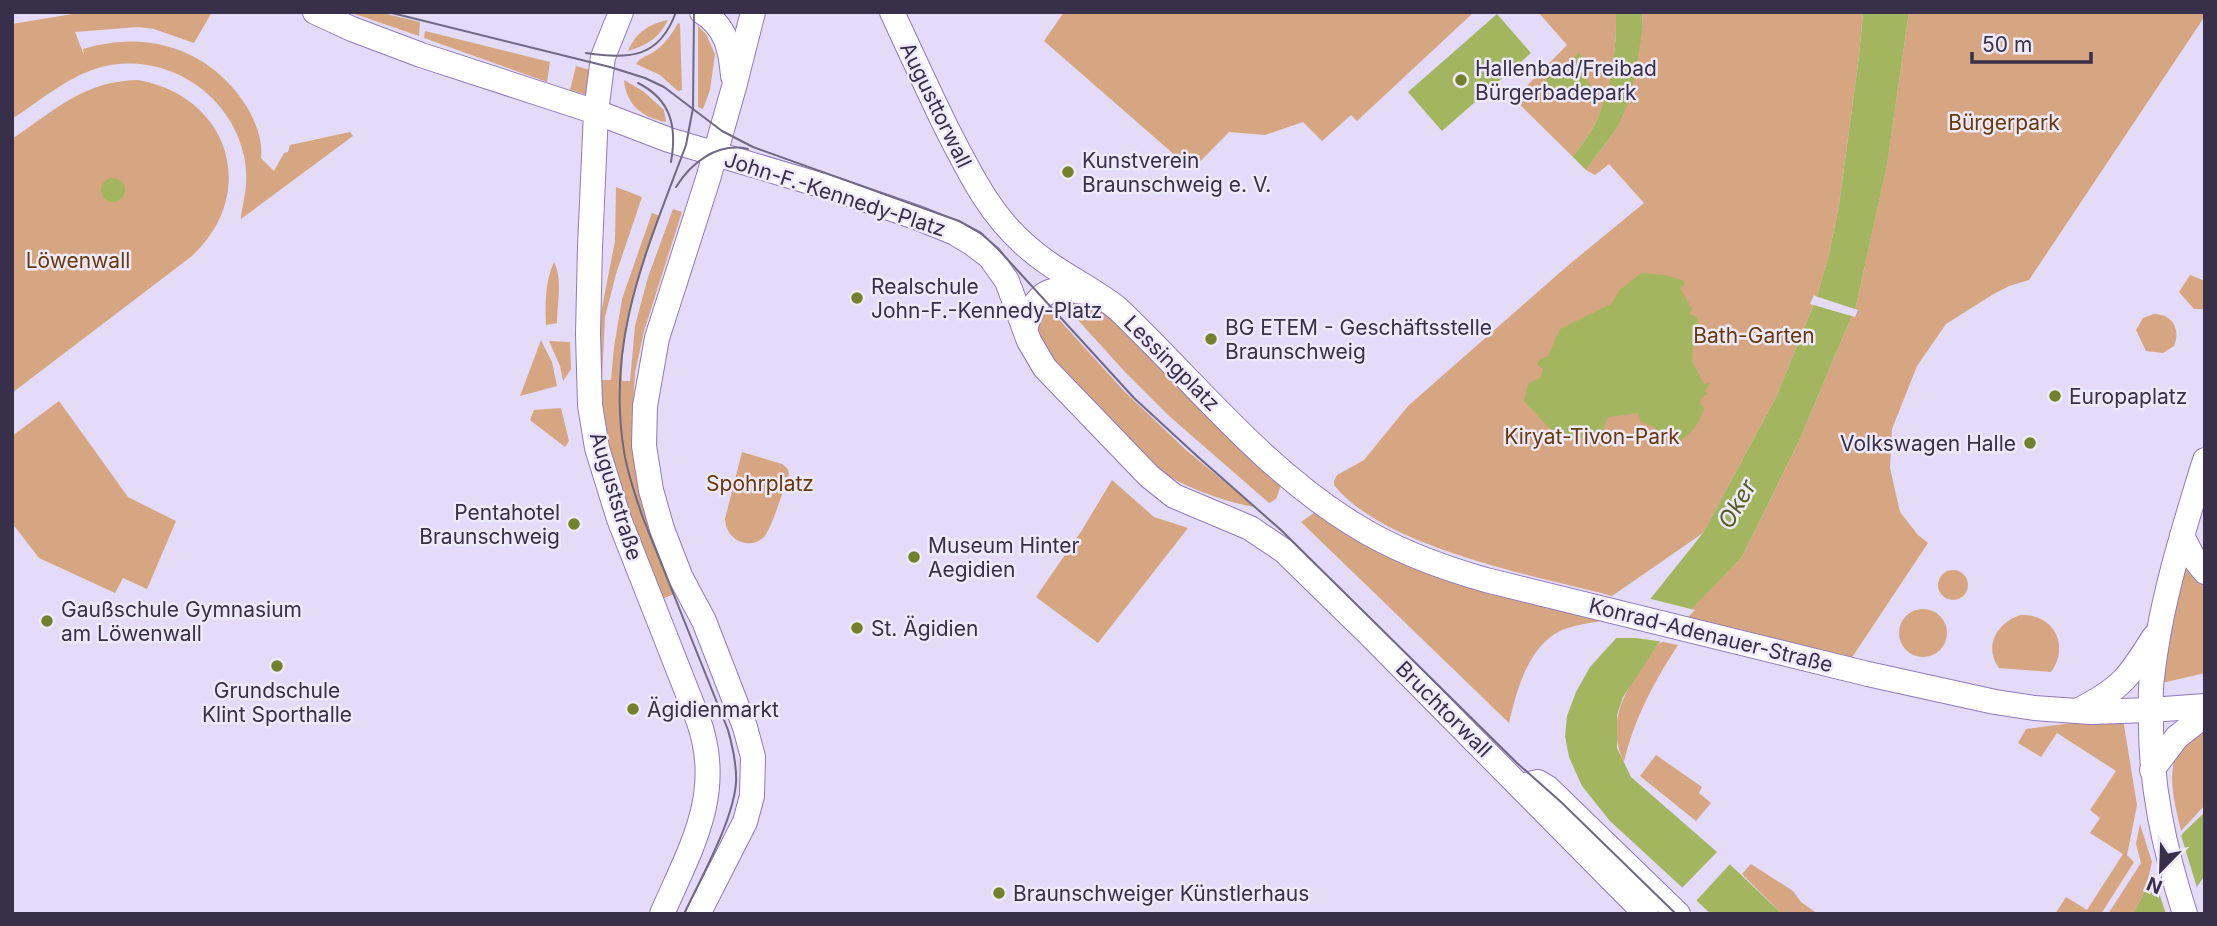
<svg xmlns="http://www.w3.org/2000/svg" width="2217" height="926" font-family="Inter,sans-serif">
	<style>
		.green { fill: #d6a682 }
		.water { fill: #a4b55f }
		.pier { fill: #e3dbf8 }
		.lines { fill: none; stroke-linecap: round; stroke-linejoin: round }
		.secondary-casing { stroke: #907abc; stroke-width: 26 }
		.secondary { stroke: #fff; stroke-width: 24 }
		.tram { stroke: #706884; stroke-width: 2 }
		.poi-dot { fill: #73812f; stroke: #eeeaf9; stroke-width: 2.5 }
		.labels { text-anchor: middle; dominant-baseline: central; stroke-width: 5; stroke-linejoin: round; paint-order: stroke }
		.poi-label { font-size: 21px; fill: #382f4b; stroke: #eeeaf9; text-anchor: start }
		.street-label { font-size: 21px; fill: #382f4b; stroke: #eeeaf9 }
		.park-label { font-size: 21px; fill: #68390d; stroke: #eeeaf9 }
		.water-label { font-size: 23px; font-style: italic; fill: #535e20; stroke: #eeeaf9 }
	</style>
	<rect width="100%" height="100%" fill="#e3dbf8"/>
	<g class="green">
		<path d="M85,12H212L194,43L154,29L138,27L75,32L84,55L83,49C147,29 211,49 247,107C256,123 263,140 261,158L274,171L284,153L288,152L290,145L350,132L353,136L241,219C241,213 243,206 244,199C247,185 247,170 244,156C230,90 159,48 95,69C65,79 38,102 12,119V24Z"/>
		<path d="M349,12H378L420,22L419,36Z"/>
		<path d="M1064,12H1474L1357,121L1351,115L1322,141L1303,122L1265,135L1229,132L1192,170L1044,41Z"/>
		<path d="M1538,12H1616C1617,49 1611,86 1597,120C1591,133 1581,145 1573,157L1514,99L1567,45Z"/>
		<path d="M1642,12H1863L1859,56L1839,205L1829,254L1817,296L1776,397L1703,533L1612,596C1536,576 1384,548 1334,485V481L1337,475L1364,460L1408,406L1565,268L1644,203L1609,164L1595,175L1586,170L1617,128L1643,27Z"/>
		<path d="M1909,12H2205V16L2029,280L2009,286L1992,295L1946,324L1917,366L1892,429L1890,468L1900,512L1918,535L1928,543L1845,668L1675,625L1742,557L1799,441L1856,306L1887,164Z"/>
		<path d="M668,20C659,38 647,45 628,51C636,32 649,24 668,20Z"/>
		<path d="M678,23L680,24L682,90L678,91L660,75L636,64C640,57 648,56 655,51C665,44 672,34 678,23Z"/>
		<path d="M698,26L706,34L715,54L710,90L703,109L698,107Z"/>
		<path d="M425,31L550,62L547,82L424,38Z"/>
		<path d="M576,66L590,70L587,95L570,90Z"/>
		<path d="M138,80C229,96 260,192 192,256L12,393V139C55,110 84,81 138,80Z"/>
		<path d="M624,80L643,91L664,110L666,122C643,118 626,105 624,80Z"/>
		<path d="M616,187L642,197L616,274L605,317L602,380H611L614,347L622,299L652,213L660,216C641,270 621,324 622,381H630L635,326L648,277L673,209L682,212L644,331L635,373L633,407V429L679,592L662,599L617,489L601,427L599,323L615,241Z"/>
		<path d="M554,262C563,280 557,304 557,323L546,325C545,304 545,281 554,262Z"/>
		<path d="M2190,275L2205,281V309H2194L2179,292Z"/>
		<path d="M1057,297C1077,299 1090,303 1107,315L1278,478L1281,485L1276,499L1269,503L1168,415L1125,372Z"/>
		<path d="M1044,303L1125,392L1186,450L1255,507C1223,502 1177,484 1152,466L1040,345L1034,315Z"/>
		<path d="M2154,314C2172,314 2181,329 2174,346L2163,353L2146,351L2136,330L2143,318Z"/>
		<path d="M541,340L552,362L557,386L520,396Z"/>
		<path d="M549,341L570,342L571,369L563,381L560,366Z"/>
		<path d="M59,401L128,497L176,521L147,589L123,578L115,593L39,558L12,523V436Z"/>
		<path d="M561,408L569,441L565,447L530,420L534,410Z"/>
		<path d="M742,452L782,464L788,469L789,476C783,489 772,528 764,537C757,544 747,545 739,541C729,536 726,529 725,519Z"/>
		<path d="M1112,480L1154,517L1188,528L1098,643L1036,597L1082,530Z"/>
		<path d="M1318,510L1611,619C1596,622 1577,624 1562,630C1528,646 1517,689 1509,723L1301,522Z"/>
		<path d="M2183,566L2205,583V673L2162,683Z"/>
		<circle cx="1953" cy="585" r="15"/>
		<circle cx="1923" cy="633" r="24"/>
		<path d="M2021,615C2054,614 2070,646 2051,672L1999,668C1983,646 1997,622 2021,615Z"/>
		<path d="M1663,642L1678,645C1654,682 1634,719 1624,762C1602,715 1633,681 1658,644Z"/>
		<path d="M2102,719H2123L2137,805L2127,855L2134,862L2101,914H2055L2066,897L2087,910L2123,854L2090,833L2100,818L2090,810L2116,771L2057,733L2041,757L2018,743L2026,729Z"/>
		<path d="M2205,728V805L2181,831C2175,804 2164,769 2182,744C2187,738 2198,733 2205,728Z"/>
		<path d="M1656,755L1702,787L1699,793L1711,803L1696,821L1640,776Z"/>
		<path d="M2140,824L2152,862L2145,892L2133,914H2108L2141,863L2136,844Z"/>
		<path d="M1751,864L1793,891L1801,902L1818,914H1782L1742,874Z"/>
	</g>
	<g class="water">
		<path d="M1616,12H1642L1643,27L1631,97L1617,128L1586,170L1573,157C1581,145 1591,133 1597,120C1611,86 1617,49 1616,12Z"/>
		<path d="M1863,12H1909L1887,165L1856,306L1799,441L1742,557L1658,644L1623,697L1617,715V748L1631,777L1717,852L1782,914H1711L1610,821L1582,786L1569,757L1565,736L1567,716L1576,692L1590,667L1639,613L1703,533L1776,397L1817,296L1829,254L1839,205L1859,56Z"/>
		<path d="M1497,14L1531,53L1442,131L1408,92Z"/>
		<path d="M1579,53L1591,68L1582,75L1591,85L1576,98L1568,88L1558,97L1544,81L1559,68L1569,78L1573,74L1565,65Z"/>
		<circle cx="113" cy="190" r="12"/>
		<path d="M1641,273L1666,275L1684,281L1685,285L1680,288L1692,309L1689,314L1697,317L1699,331L1693,347L1692,361L1704,384L1710,383L1705,391L1708,394L1702,397L1700,404L1704,408C1701,422 1692,433 1680,441L1671,431L1664,429L1662,433L1657,431L1654,427L1641,422L1638,413L1608,417L1602,432L1594,438H1571L1552,431L1524,401L1528,383L1540,378L1543,369L1537,364L1540,359L1548,356L1560,329L1611,304L1620,290Z"/>
		<path d="M2205,812V875L2179,914H2133L2158,867L2184,832Z"/>
	</g>
	<g class="pier">
		<path d="M1814,295L1815,296L1858,310L1855,317L1810,304Z"/>
		<path d="M1647,598L1695,610L1664,642L1636,638H1612Z"/>
		<path d="M2180,832L2198,891L2183,914H2166L2152,872Z"/>
		<path d="M1717,852L1731,863L1696,901L1682,888Z"/>
	</g>
	<g class="lines">
		<g class="secondary-casing">
			<g id="secondary">
				<path d="M315,12L352,29L421,55L596,112L669,140L837,190L918,218L955,233L973,244L990,257L1007,281L1029,341L1045,368L1149,476L1174,496L1250,528L1284,551L1370,635L1646,914"/>
				<path d="M621,12L603,57L596,112L590,247L588,334L590,405L597,448L619,519L699,722C724,795 690,849 662,914"/>
				<path d="M702,12C726,26 731,50 733,76"/>
				<path d="M892,12C910,51 928,90 947,129C969,171 988,212 1024,244C1052,270 1087,285 1117,308C1194,381 1262,468 1353,524C1394,550 1440,567 1486,580L1868,674L1995,702L2034,708L2091,712L2151,710L2205,706"/>
				<path d="M1025,329C1038,286 1050,287 1092,293"/>
				<path d="M2182,536L2193,557L2205,572"/>
				<path d="M2079,710C2122,688 2129,677 2154,637"/>
				<path d="M2152,770L2177,737L2205,715"/>
				<path d="M1521,786L1538,782L1548,788L1678,914"/>
				<path d="M698,914L745,822L752,796L753,757L745,727L704,621L681,578L662,529L651,490L644,446L645,406L657,338L708,179L734,87L753,12"/>
				<path d="M2185,914C2164,848 2150,784 2151,715C2151,703 2150,690 2152,678C2160,604 2183,531 2205,460"/>
			</g>
		</g>
		<use href="#secondary" class="secondary"/>
		<g class="tram">
			<path d="M388,12L610,67L645,78L664,87L722,131L753,147L959,221L981,233L998,249L1134,398L1197,456L1281,530L1517,763L1561,802L1676,914"/>
			<path d="M586,53C629,59 659,59 676,12"/>
			<path d="M638,83C672,100 677,128 671,162"/>
			<path d="M676,187C691,163 717,142 748,149"/>
			<path d="M684,914C701,878 733,821 736,783C737,765 733,748 728,730L643,518C636,498 629,478 625,457C604,342 647,250 686,145L693,108L694,12"/>
		</g>
	</g>
	<g class="poi-dot">
		<circle cx="1461" cy="80" r="7"/>
		<circle cx="1068" cy="172" r="7"/>
		<circle cx="857" cy="298" r="7"/>
		<circle cx="1211" cy="339" r="7"/>
		<circle cx="2055" cy="396" r="7"/>
		<circle cx="2030" cy="443" r="7"/>
		<circle cx="574" cy="524" r="7"/>
		<circle cx="914" cy="557" r="7"/>
		<circle cx="47" cy="621" r="7"/>
		<circle cx="857" cy="628" r="7"/>
		<circle cx="277" cy="666" r="7"/>
		<circle cx="633" cy="709" r="7"/>
		<circle cx="999" cy="893" r="7"/>
	</g>
	<g class="labels">
		<g class="poi-label">
			<text x="1475" y="68">Hallenbad/Freibad<tspan x="1475" dy="24">Bürgerbadepark</tspan></text>
			<text x="1082" y="160">Kunstverein<tspan x="1082" dy="24">Braunschweig e. V.</tspan></text>
			<text x="871" y="286">Realschule<tspan x="871" dy="24">John-F.-Kennedy-Platz</tspan></text>
			<text x="1225" y="327">BG ETEM - Geschäftsstelle<tspan x="1225" dy="24">Braunschweig</tspan></text>
			<text x="2069" y="396">Europaplatz</text>
			<text x="2016" y="443" text-anchor="end">Volkswagen Halle</text>
			<text x="560" y="512" text-anchor="end">Pentahotel<tspan x="560" dy="24">Braunschweig</tspan></text>
			<text x="928" y="545">Museum Hinter<tspan x="928" dy="24">Aegidien</tspan></text>
			<text x="61" y="609">Gaußschule Gymnasium<tspan x="61" dy="24">am Löwenwall</tspan></text>
			<text x="871" y="628">St. Ägidien</text>
			<text x="277" y="690" text-anchor="middle">Grundschule<tspan x="277" dy="24">Klint Sporthalle</tspan></text>
			<text x="647" y="709">Ägidienmarkt</text>
			<text x="1013" y="893">Braunschweiger Künstlerhaus</text>
		</g>
		<g class="street-label">
			<text transform="translate(936 105) rotate(64)">Augusttorwall</text>
			<text transform="translate(835 194) rotate(18)">John-F.-Kennedy-Platz</text>
			<text transform="translate(1172 363) rotate(45)">Lessingplatz</text>
			<text transform="translate(616 496) rotate(73)">Auguststraße</text>
			<text transform="translate(1711 635) rotate(14)">Konrad-Adenauer-Straße</text>
			<text transform="translate(1444 709) rotate(45)">Bruchtorwall</text>
		</g>
		<g class="park-label">
			<text x="2004" y="122">Bürgerpark</text>
			<text x="78" y="260">Löwenwall</text>
			<text x="1754" y="335">Bath-Garten</text>
			<text x="1592" y="436">Kiryat-Tivon-Park</text>
			<text x="760" y="483">Spohrplatz</text>
		</g>
		<g class="water-label">
			<text transform="translate(1737 504) rotate(-60)">Oker</text>
		</g>
	</g>
	<rect width="2217" height="926" fill="none" stroke="#382f4b" stroke-width="28"/>
	<g transform="translate(2161 870) rotate(203)" stroke="#eeeaf9" stroke-width="5" paint-order="stroke">
	<path d="M0-5L12 26L0 18L-12 26Z" fill="#382f4b"/>
	<text y="-10" font-size="19" font-weight="bold" text-anchor="middle" fill="#382f4b">N</text>
	</g>
	<path d="M1972 52v10h119v-10" fill="none" stroke="#382f4b" stroke-width="3.5"/>
	<text x="1982" y="52" font-size="21" fill="#382f4b" stroke="#eeeaf9" stroke-width="5" paint-order="stroke">50 m</text>
</svg>
